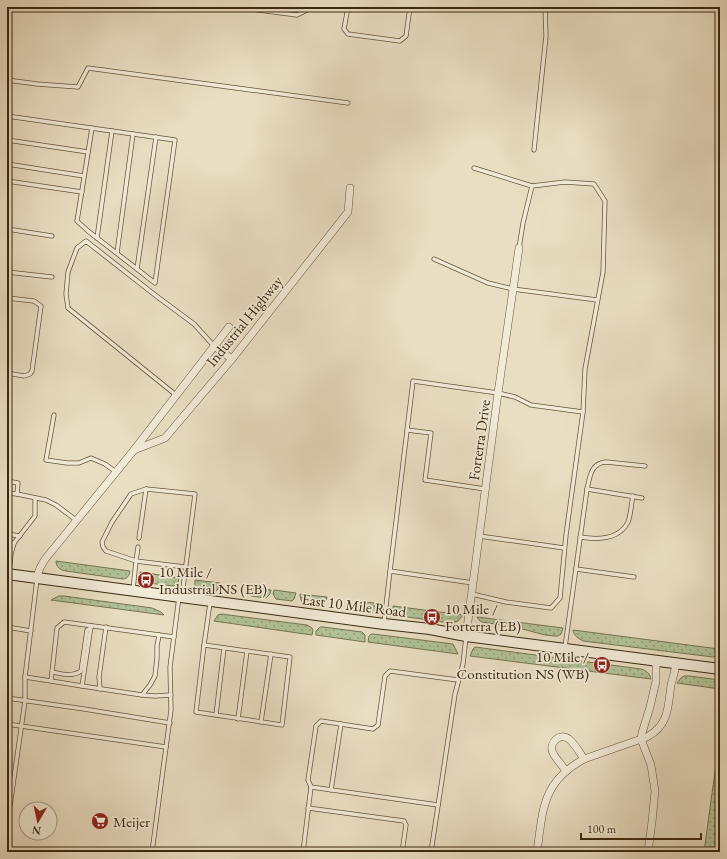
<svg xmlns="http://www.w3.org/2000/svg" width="727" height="859" font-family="'EB Garamond',serif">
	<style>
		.grass { fill: url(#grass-dots); stroke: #767553 }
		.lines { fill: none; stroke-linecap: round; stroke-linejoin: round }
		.service-casing { stroke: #66563c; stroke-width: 5 }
		.minor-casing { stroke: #66563c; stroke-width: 8 }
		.secondary-casing { stroke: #3a280f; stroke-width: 12 }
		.service { stroke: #f1ead7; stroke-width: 3.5 }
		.minor { stroke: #f1ead7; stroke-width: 7 }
		.secondary { stroke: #f1ead7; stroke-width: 10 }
		.labels { text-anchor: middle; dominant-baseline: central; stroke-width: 3.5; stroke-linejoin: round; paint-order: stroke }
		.street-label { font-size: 15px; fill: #3a280f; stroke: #f1ead7 }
		.poi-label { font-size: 15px; fill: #3a280f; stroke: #f1ead7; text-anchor: start }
	</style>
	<defs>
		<pattern id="grass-dots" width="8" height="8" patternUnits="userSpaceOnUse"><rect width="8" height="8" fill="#b2c297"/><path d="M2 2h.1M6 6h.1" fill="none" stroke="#929e7a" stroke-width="1.8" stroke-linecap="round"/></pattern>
	</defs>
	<rect width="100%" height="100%" fill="#e9dec2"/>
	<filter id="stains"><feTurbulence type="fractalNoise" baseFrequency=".005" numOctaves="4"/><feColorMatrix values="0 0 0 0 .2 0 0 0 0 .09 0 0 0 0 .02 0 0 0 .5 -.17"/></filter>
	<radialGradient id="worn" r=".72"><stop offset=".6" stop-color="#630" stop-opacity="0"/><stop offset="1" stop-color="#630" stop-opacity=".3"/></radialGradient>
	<g class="grass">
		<path d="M56,561L130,571C129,576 128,578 123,579L66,571C60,570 56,567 56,561Z"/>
		<path d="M140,572L179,578L178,583L174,586C167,585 149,584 144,581C140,579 140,576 140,572Z"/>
		<path d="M195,580L220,583L218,589L216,591L197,589L195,586Z"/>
		<path d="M248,587L271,590L270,594L266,598L251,596L249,593Z"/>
		<path d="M274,590L296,593L294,599L292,601L276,599L273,594Z"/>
		<path d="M300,594L327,597L326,601L322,606L303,603C301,600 300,598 300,594Z"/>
		<path d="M59,596H64L152,608L161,612L164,615L51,600Z"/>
		<path d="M357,601L382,604C379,617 368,612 358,610L356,605Z"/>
		<path d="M393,606L463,615L458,621L451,623L400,616C395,614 393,611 393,606Z"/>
		<path d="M221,614L307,625L312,628L313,630L312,635L214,621L218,615Z"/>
		<path d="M477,617L563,628L561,634L558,636H554L545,635L515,627L482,622L479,620Z"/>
		<path d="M320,627H323L362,632L365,635V642L316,635V631Z"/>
		<path d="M573,630L719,649L716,656L713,657L583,641C578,638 574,636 573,630Z"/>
		<path d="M371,634H373L453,644L458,654L368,642L369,636Z"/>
		<path d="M475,647L641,669C647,671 650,674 651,679L470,656L473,649Z"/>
		<path d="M684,676H689L720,680V689L677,683L681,678Z"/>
		<path d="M720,735V852H704Z"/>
	</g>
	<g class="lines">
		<g class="service-casing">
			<g id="service">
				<path d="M234,7L297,15L313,7"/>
				<path d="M348,7L344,29L348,34L400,41L406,36L410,7"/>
				<path d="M7,80L37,84L78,87L88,68L348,103"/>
				<path d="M7,116L175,140L155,283L88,231L77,221L92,128"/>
				<path d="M7,140L88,152"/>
				<path d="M534,150L546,36L545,7"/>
				<path d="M7,164L84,176"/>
				<path d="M474,168L532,186"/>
				<path d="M7,181L82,192"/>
				<path d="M7,229L52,236"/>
				<path d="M97,238L112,131"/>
				<path d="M117,253L133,134"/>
				<path d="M434,259L488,283L513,289L597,300"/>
				<path d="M137,269L156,137"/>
				<path d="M7,272L52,277"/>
				<path d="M7,298L34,301L41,306L32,371L30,374L24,376L7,373"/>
				<path d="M176,395L68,308L66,294L68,272L77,248L86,241L155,295L194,324L214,346"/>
				<path d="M54,415L46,460L67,463H79L91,458L105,464L116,472"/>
				<path d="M407,430L431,433L425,480L485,489"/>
				<path d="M7,481L18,483L17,494L46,500L56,505L76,520"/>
				<path d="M587,489L642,498"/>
				<path d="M7,493L17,494"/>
				<path d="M7,534L20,536"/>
				<path d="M479,536L564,548"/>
				<path d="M580,537C598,540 619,540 628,522C631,515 631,504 633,496"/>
				<path d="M139,538L146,489L195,494L182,596"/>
				<path d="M7,542L14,543"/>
				<path d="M138,547L136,561L185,567"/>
				<path d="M576,569L634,577"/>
				<path d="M390,571L473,583"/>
				<path d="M9,573L11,554L14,543L35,516V498"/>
				<path d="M133,590L136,561L106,551L103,547L102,542L112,522L131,494L146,489"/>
				<path d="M472,594L506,602L551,608L560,598L566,535L583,412L585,369L603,272L605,201L594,184L565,182L532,186L523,223L519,248"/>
				<path d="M384,623L390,571L413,381L498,393L515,397L531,405L583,412"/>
				<path d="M7,627L31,631"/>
				<path d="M204,645L290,657L282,725L196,712Z"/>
				<path d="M204,645L210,603"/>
				<path d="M565,647L587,489C590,476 591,463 606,462L645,466"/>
				<path d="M52,672C62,674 72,677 81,671L87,630L91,628"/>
				<path d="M25,677L51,681L57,628L64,622L174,637"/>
				<path d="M51,681L82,686L142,695L155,696L171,695"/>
				<path d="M82,686L91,626"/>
				<path d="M100,689L99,677L106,627"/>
				<path d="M142,695L150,685L155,676L157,658V646L159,635"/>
				<path d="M7,698L84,709L170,723"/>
				<path d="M216,715L224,648"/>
				<path d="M238,719L247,651"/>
				<path d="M261,722L271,654"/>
				<path d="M7,724L166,747"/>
				<path d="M311,787L438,805"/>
				<path d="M331,790L341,724"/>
				<path d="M308,808L404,821L406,825L402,852"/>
				<path d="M7,827L25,701V677L37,579"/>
				<path d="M152,852L171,710L170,667L179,597"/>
				<path d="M303,852L311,787L308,780L316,726L321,721L373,729L378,725L385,676L390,671L458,680"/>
				<path d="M431,852L455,694L463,664L466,637"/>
			</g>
		</g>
		<g class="minor-casing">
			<g id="minor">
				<path d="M214,346L232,359"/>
				<path d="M134,450L165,438L232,359L348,212L350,188"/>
				<path d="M37,578C38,570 41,565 46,558L134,450L229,327"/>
				<path d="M466,636L498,393L519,248"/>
				<path d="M566,771C562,765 556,759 553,753C548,743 560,732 569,739C575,744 580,753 584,759"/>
				<path d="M537,852C543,809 542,782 584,759L647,737C669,725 668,707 671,685C673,678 675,671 676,663"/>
				<path d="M648,852L652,822L655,791L651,765L641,739L642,733L650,707L656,681V661"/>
			</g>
		</g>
		<g class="secondary-casing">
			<path id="secondary" d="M7,574L384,624L430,629L466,636L720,669"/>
		</g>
		<use href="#service" class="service"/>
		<use href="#minor" class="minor"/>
		<use href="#secondary" class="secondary"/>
	</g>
	<defs>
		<g id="bus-disc" transform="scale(0.9)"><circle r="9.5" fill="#8f2418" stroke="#f1ead7"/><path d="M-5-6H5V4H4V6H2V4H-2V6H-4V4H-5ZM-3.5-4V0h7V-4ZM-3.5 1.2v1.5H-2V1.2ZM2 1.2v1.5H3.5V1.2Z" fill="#fff"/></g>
		<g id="supermarket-disc" transform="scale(0.9)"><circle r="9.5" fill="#8f2418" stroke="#f1ead7"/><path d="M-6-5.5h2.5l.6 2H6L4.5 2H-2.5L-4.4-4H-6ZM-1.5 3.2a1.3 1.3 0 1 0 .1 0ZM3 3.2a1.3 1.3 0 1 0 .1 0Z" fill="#fff"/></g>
	</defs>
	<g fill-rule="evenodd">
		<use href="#bus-disc" x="146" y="580"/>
		<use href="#bus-disc" x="432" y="617"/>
		<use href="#bus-disc" x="602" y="665"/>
		<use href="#supermarket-disc" x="100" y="821"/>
	</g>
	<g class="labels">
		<g class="street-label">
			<text transform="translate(244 321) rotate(-51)">Industrial Highway</text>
			<text transform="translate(479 440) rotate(-82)">Forterra Drive</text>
			<text transform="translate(354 605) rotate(7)">East 10 Mile Road</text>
		</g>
		<g class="poi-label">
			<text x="159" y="571">10 Mile /<tspan x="159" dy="17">Industrial NS (EB)</tspan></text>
			<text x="445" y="608">10 Mile /<tspan x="445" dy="17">Forterra (EB)</tspan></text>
			<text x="589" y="656" text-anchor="end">10 Mile /<tspan x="589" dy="17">Constitution NS (WB)</tspan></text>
			<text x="113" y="821">Meijer</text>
		</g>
	</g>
	<rect width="727" height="859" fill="none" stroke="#e9dec2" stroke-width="24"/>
	<rect x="8" y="8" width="711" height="843" fill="none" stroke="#3a280f" stroke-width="2"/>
	<rect x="12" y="12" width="703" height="835" fill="none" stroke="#3a280f"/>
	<g transform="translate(38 821) rotate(189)"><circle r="19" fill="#f1ead7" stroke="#a89c87"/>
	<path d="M0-3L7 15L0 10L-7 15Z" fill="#8f2418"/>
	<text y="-6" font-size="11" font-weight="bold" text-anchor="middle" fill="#3a280f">N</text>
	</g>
	<path d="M581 833v6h120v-6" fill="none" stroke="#3a280f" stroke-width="2"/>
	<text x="587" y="833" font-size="12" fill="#3a280f" stroke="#f1ead7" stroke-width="3" paint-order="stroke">100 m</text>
	<rect width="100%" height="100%" filter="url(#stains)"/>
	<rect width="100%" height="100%" fill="url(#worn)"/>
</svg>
